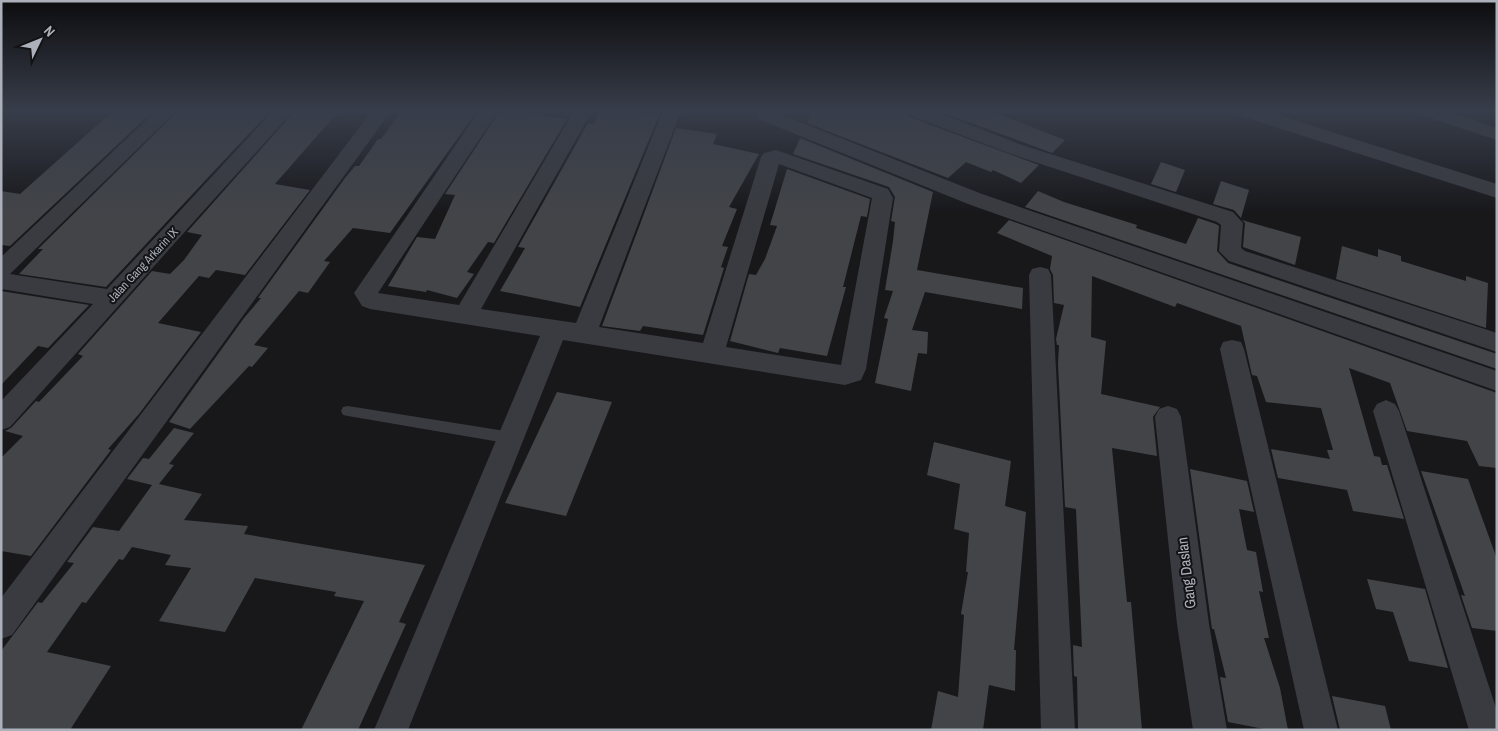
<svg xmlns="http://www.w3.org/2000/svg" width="1498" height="731" font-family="'Archivo Narrow',sans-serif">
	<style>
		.building { fill: #424448 }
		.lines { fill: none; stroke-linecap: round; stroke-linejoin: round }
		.service { fill: #393b40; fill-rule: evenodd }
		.minor { fill: #393b40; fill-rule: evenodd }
		.labels { text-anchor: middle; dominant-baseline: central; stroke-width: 4; stroke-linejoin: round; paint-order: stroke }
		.street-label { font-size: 12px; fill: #abb0ba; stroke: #131316 }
		.near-street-label { font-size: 15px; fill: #abb0ba; stroke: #131316 }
	</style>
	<rect width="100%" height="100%" fill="#18181b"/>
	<g class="building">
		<path d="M113,111H153L10,246L1,245V191L20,194Z"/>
		<path d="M178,111H270L106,287L19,274L43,249H38Z"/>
		<path d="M295,111L337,113L275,184L310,190L245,275L216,270L209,278L199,276L158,323L201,332L139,414L108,449L111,450L31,556L1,551V458L23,436L5,431L11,428L36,401L39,402L83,356L78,354L152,271L170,274L184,260L202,235L187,232Z"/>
		<path d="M402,111H477L390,233L353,228L324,261L330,262L308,293L299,291L254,345L268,348L252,367L249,366L190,429L169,422L244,318L261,298H258L345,178L355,166H359L378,139H381Z"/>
		<path d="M500,111H517L567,119L494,243L488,242L467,272L474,274L457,298L427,290L426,292L388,286L417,237L435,239L455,195L445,194Z"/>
		<path d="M600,111L660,113L580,307L500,291L525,248L518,247L588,123L594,124Z"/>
		<path d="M812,111H906L909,117L1039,165L1021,183L993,170L991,172L966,162L948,178L807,123Z"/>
		<path d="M939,111H991L1065,140L1052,153Z"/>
		<path d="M676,128L717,134L713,144L759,154L729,207L737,209L722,246L728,247L721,267L724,268L703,335L643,326L640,331L602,326Z"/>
		<path d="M800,138L933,192L917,270L1023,288L1022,309L925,292L912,330L928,332L927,354L918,353L911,391L875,383L888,319L884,318L893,291L885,290L893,241L895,222L891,221L895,197L889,187L793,154Z"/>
		<path d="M1161,162L1185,170L1176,192L1151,184Z"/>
		<path d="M787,169L870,199L867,217L861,216L843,287H846L827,356L780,348L778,353L730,341L749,274L756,275L765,259L777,226L770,225Z"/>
		<path d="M1221,181L1249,190L1241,218L1234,210L1213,204Z"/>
		<path d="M1038,191L1064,202L1137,225L1136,228L1186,244L1198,218L1216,224L1219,226L1217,251L1228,263L1497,354V369L1025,207Z"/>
		<path d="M1009,220L1497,393V468L1479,466L1467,441L1407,431L1390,383L1349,368L1374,456L1380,457L1382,465H1387L1404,519L1353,511L1347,490L1278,478L1271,449L1330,459L1327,450H1333L1321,408L1266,402L1257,376L1252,375L1241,326L1177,303L1175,307L1092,276L1091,337L1106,341L1101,394L1160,407L1153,417L1157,456L1112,448L1127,602H1131L1142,730H1078L1077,677L1074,676L1073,645L1082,647L1076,509L1065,507L1058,364L1059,345H1057L1056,339L1064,305L1054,303L1053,275L1050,269L1052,256L997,233Z"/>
		<path d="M1242,220L1301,237L1295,265L1243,247L1245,223Z"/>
		<path d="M1342,246L1378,257V249L1401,256V261L1466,281V276L1488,283L1486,328L1336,279Z"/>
		<path d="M1,291L89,305L48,348L38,346L1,385Z"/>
		<path d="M557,392L612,402L566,516L505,503Z"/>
		<path d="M174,428L194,433L169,464L174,465L159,484L202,494L184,520L248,526L244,534L425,565L399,622L406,624L358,730H301L364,601L334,596L336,592L255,578L225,632L159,621L191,568L165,565L171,555L132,547L123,560L119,559L86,603L82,602L47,652L111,666L70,730H1V651L38,602L42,603L74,563L67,562L93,527L119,531L152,485L127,479L143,458L149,459Z"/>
		<path d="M934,442L1011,461L1005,506L1026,512L1014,650H1016L1015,691L989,685L983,730H931L938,691L958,697L964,615L961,614L968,572H966L969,533L954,529L960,484L927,475Z"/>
		<path d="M1190,469L1247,481L1254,512L1239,509L1247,550L1256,552L1263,592L1259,591L1269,638H1264L1280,688L1288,730H1269L1228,722L1220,677L1226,678L1214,629H1212Z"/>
		<path d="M1421,471L1468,479L1497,559V631L1472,628L1461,595L1465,596Z"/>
		<path d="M1367,579L1425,589L1448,668L1409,661L1393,612L1376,609Z"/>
		<path d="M1332,696L1385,706L1391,730H1340Z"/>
	</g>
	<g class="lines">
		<path class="service" d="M348,406L511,432L516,434L518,438L516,442L511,444L348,416L343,415L341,411L343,407Z"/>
		<g class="minor">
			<path d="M156,111H176L10,274L107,289L273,111H293L10,427L1,430V401L93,304L1,289V257Z"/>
			<path d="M372,111H391L12,635L1,639V598Z"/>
			<path d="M479,111H498L378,293L459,305L574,111H592L481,309L576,323L662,113L663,111H683L679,116L599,327L703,343L761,157L764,153L776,150L888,189L893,198L866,369L861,380L845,385L563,340L408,730H374L540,336L370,309L362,306L354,293ZM779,164L872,198L841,365L726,347Z"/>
			<path d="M758,111H772L982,194L1497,371V391L968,204L758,119L756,115Z"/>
			<path d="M908,111H934L1022,145L1233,212L1243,223L1241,248L1245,251L1497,333V352L1229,261L1219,251L1221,225L1217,222L1008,153L910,115Z"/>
			<path d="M1236,111H1265L1497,184V198L1238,115Z"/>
			<path d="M1419,111H1447L1497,128V140L1421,115Z"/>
			<path d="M1040,267L1048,269L1051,275L1075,730H1041L1029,275L1032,269Z"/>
			<path d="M1232,340L1241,342L1244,349L1338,730H1304L1220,349L1223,342Z"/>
			<path d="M1386,400L1395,404L1399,411L1497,711V730H1469L1373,411L1377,404Z"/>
			<path d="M1168,406L1177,409L1181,417L1209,624L1227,730H1193L1177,624L1155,417L1159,409Z"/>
		</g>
	</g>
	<linearGradient id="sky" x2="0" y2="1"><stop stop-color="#0d0d0f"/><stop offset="0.52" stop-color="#373d4a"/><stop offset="1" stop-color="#373d4a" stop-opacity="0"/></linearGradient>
	<rect width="1498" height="213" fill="url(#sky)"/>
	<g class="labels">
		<g class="street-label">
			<text transform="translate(143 265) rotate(-47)">Jalan Gang Arkarin IX</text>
		</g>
		<g class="near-street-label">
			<text transform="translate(1186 573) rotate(-97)">Gang Daslan</text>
		</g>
	</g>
	<rect width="1498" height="731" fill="none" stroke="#abb0ba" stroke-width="5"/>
	<g transform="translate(40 40) rotate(47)" stroke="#131316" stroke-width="4" paint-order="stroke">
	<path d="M0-4L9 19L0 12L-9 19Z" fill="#abb0ba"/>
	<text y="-8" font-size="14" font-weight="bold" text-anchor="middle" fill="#abb0ba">N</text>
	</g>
</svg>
